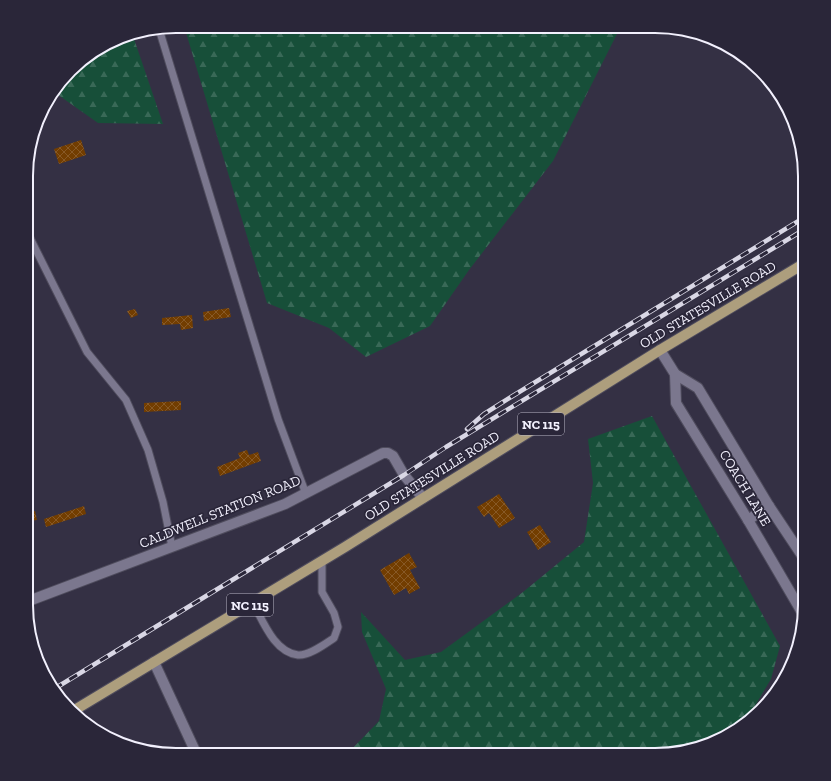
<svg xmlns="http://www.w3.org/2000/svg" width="831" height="781" font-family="'Zilla Slab',serif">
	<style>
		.forest { fill: url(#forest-firs) }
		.building { fill: url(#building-cross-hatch) }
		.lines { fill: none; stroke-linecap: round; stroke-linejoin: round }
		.service-casing { stroke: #4f4c5d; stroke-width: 9 }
		.minor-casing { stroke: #4f4c5d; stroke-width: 12 }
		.primary-casing { stroke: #4f4c5d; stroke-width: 12 }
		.service { stroke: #7b778e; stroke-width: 7 }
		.minor { stroke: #7b778e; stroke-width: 10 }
		.primary { stroke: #ad9e7d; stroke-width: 10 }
		.rail-casing { stroke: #d9d7e5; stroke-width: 4.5 }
		.rail { stroke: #2a2639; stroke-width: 3; stroke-dasharray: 9; stroke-linecap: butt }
		.labels { text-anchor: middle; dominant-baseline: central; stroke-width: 3.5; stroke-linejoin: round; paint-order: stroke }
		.shield { fill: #2a2639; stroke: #b6b3c2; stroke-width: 1 }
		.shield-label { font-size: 13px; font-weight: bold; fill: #f2f0fd }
		.street-label { font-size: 14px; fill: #f2f0fd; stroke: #2a2639 }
		.rim { fill: none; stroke: #f2f0fd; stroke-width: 2 }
	</style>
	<defs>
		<pattern id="forest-firs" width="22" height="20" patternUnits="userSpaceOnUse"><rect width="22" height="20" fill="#174f39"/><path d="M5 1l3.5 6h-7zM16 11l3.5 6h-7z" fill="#396957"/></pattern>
		<pattern id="building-cross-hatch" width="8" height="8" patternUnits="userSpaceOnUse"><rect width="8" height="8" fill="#723d00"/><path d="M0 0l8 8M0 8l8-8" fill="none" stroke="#875926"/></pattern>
	</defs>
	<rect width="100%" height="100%" fill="#343044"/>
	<g class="forest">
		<path d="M184,26H621L553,161L469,270L430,326L366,357L329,328L267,303Z"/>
		<path d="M132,33L163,124L98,123L54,92L77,63L128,34Z"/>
		<path d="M652,416L780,646L771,679L744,724L712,744L665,755H346L379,721L386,689L362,632L361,612L405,660L441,652L523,592L584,542L593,483L588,439Z"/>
	</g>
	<g class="building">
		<path d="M81,140L86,155L59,164L54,149Z"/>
		<path d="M229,308L231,317L204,321L203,312Z"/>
		<path d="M135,309L138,315L131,318L127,311Z"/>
		<path d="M192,315L193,328L181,330L180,324L162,325V318Z"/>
		<path d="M181,401V410L144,412V403Z"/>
		<path d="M247,450L249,455L258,452L261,461L220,476L217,467L240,458L238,453Z"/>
		<path d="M499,494L515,518L499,528L489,513L484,517L477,507Z"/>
		<path d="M84,506L86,514L46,527L44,519Z"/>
		<path d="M35,511L37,520L30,521L29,512Z"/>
		<path d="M540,525L551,542L538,550L527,532Z"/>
		<path d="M409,553L417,567L410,570L420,588L409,594L406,588L394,595L380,570Z"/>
	</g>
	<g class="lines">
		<g class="service-casing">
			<g id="service">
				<path d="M159,29L278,419L306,494"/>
				<path d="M28,234L87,352L126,400L148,450L163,502L172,547"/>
				<path d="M253,603C263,621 274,652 298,655C309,656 325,644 334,638L338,627L334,613L322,592V561"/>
				<path d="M116,741L120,742"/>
			</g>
		</g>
		<g class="minor-casing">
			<g id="minor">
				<path d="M660,350L675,374L698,388L769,506L805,560"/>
				<path d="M675,374L676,403L748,520L803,614"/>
				<path d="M748,520L769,506"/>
				<path d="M26,602L285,504L383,453H388L393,456L404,475L423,498"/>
				<path d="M154,662L197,755"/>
			</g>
		</g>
		<g class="primary-casing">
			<path id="primary" d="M73,711L345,547L660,350L805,263"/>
		</g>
		<use href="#service" class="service"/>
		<use href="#minor" class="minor"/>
		<use href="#primary" class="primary"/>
		<g class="rail-casing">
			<g id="rail">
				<path d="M467,429L484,414L511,397L805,217"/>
				<path d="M54,689L404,475L446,447L805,229"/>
			</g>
		</g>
		<use href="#rail" class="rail"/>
	</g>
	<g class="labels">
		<g class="shield">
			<rect x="518" y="413" width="46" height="22" rx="3"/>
			<rect x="227" y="594" width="46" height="22" rx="3"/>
		</g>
		<g class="shield-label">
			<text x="541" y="424">NC 115</text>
			<text x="250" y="605">NC 115</text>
		</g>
		<g class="street-label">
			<text transform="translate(708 305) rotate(-31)">OLD STATESVILLE ROAD</text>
			<text transform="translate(432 476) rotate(-32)">OLD STATESVILLE ROAD</text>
			<text transform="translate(745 488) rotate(59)">COACH LANE</text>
			<text transform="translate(220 512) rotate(-22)">CALDWELL STATION ROAD</text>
		</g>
	</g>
	<path d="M0 0H831V781H0ZM176 33H655A143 143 0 0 1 798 176V605A143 143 0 0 1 655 748H176A143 143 0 0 1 33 605V176A143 143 0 0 1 176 33Z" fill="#2a2639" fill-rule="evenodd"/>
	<path class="rim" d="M176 33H655A143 143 0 0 1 798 176V605A143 143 0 0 1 655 748H176A143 143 0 0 1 33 605V176A143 143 0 0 1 176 33Z"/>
</svg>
